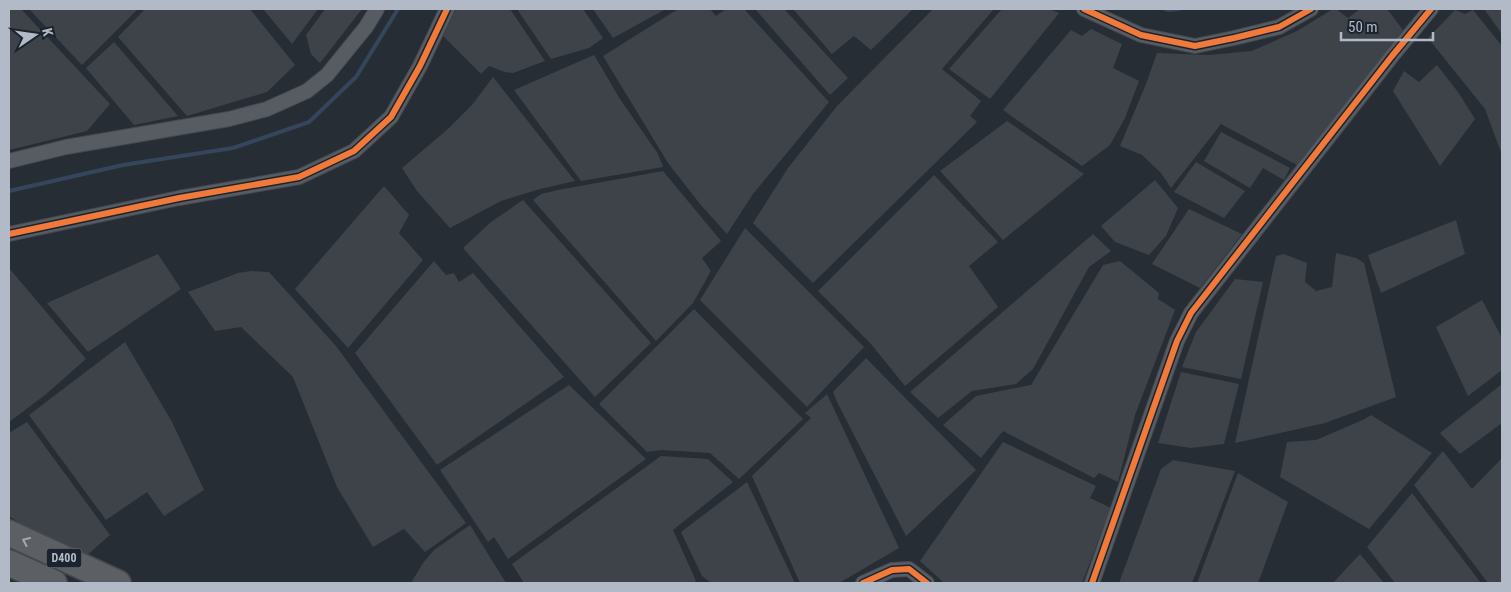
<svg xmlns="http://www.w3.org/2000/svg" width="1511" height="592" font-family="'Roboto Condensed',sans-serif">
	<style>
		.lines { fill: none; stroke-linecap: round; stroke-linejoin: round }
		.stream { stroke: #35465c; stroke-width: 4 }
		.building { fill: #3e4349 }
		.street-casing { stroke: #45494f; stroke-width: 16 }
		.highway-casing { stroke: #44494f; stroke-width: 28 }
		.street { stroke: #575c63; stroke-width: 14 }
		.highway { stroke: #5c5f63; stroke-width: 25 }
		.cycleway-casing { stroke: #1b242e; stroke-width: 9 }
		.cycleway { stroke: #f17a3a; stroke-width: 6 }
		.oneway { stroke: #a0a8b2 }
		.labels { text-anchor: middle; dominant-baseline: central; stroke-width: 4.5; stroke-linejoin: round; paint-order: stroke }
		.shield { fill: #1b242e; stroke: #848d98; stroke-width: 1 }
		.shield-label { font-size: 12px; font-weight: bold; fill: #b1bac6 }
	</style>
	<rect width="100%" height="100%" fill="#272d34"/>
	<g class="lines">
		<g class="stream">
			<path d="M1165,9L1169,10L1179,9"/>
			<path d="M9,191L123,165L233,148L309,122L356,77L398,9"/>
		</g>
	</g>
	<g class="building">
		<path d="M9,9H21L110,104L87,131L9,150Z"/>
		<path d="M29,9H138L82,65Z"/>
		<path d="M145,9H250L295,65L267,92L187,116L118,37Z"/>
		<path d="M263,9H318L292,44Z"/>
		<path d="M325,9H362L320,63L311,54L306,35Z"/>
		<path d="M456,9H510L545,61L513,73L505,72L489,66L481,74L443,36Z"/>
		<path d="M517,9H583L603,38L589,48L551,59Z"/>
		<path d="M593,9H666L613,38Z"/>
		<path d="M678,9H710L716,16L726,9H744L829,102L753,194L727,234L700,204L668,163L603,56Z"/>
		<path d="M755,9H784L848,78L830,95Z"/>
		<path d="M793,9H913L871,50L854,36L832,54Z"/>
		<path d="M933,9H994L942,69L981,101L970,116L977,122L813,283L753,223L788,168L837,106Z"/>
		<path d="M1002,9H1049L1059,13L990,99L949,69Z"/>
		<path d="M1333,9H1336L1348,18L1360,9H1387L1403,30L1297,165L1221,124L1171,188L1161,173L1142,155L1120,146L1146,84L1157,53L1209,55L1252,51L1297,31Z"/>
		<path d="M1484,9H1502V34Z"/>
		<path d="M1455,10L1465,14L1473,10L1502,46V155L1485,109L1428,38Z"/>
		<path d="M1091,29L1122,44L1113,68L1139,81L1125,118L1110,145L1082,166L1003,110L1071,30L1082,36Z"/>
		<path d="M114,42L178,116L134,125L86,68Z"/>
		<path d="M594,55L620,99L658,154L663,167L581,181L514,90Z"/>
		<path d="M1437,65L1458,92L1475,119L1440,166L1393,91L1404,71L1419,82Z"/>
		<path d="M493,77L575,181L540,189L501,201L450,228L417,191L402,168L448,129L472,105Z"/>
		<path d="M1007,121L1084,174L1003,240L940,171Z"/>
		<path d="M1221,132L1290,168L1284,180L1263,168L1250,188L1204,161Z"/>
		<path d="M1196,162L1245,191L1224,218L1174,192Z"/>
		<path d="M663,171L721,241L702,258L711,271L693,303L656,341L533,200L541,194L558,190Z"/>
		<path d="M934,175L998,242L969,266L998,307L905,386L871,344L818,291Z"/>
		<path d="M1155,180L1178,208L1166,236L1149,255L1115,242L1101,226Z"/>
		<path d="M384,186L409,215L399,233L423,260L348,348L295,289Z"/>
		<path d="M523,200L651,343L595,397L463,248L491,222Z"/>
		<path d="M1189,209L1242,234L1200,288L1152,264Z"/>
		<path d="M1456,220L1465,254L1381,293L1368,255Z"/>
		<path d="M745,228L864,347L807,407L700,300Z"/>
		<path d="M1093,234L1111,251L1089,267L1033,369L1016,384L972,391L938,418L910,392Z"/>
		<path d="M1336,253L1356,258L1364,263L1396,397L1325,423L1235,443L1276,256L1284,254L1307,263L1305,282L1316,291L1332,287Z"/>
		<path d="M158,254L181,289L88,352L47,303Z"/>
		<path d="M434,261L446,275L454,273L459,282L473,273L564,377L437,465L355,353Z"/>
		<path d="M1120,261L1159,293L1158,299L1175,310L1135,415L1118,482L1099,473L1094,478L1003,431L981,458L943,425L976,396L1031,385L1103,265Z"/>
		<path d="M9,268L86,359L45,395L9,422Z"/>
		<path d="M251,271L269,272L336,346L466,523L425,552L404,529L373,547L337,487L293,377L241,327L215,331L188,292L238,273Z"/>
		<path d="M1235,279L1263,282L1241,379L1182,367L1196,332Z"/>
		<path d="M1482,300L1502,338V370L1468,396L1436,327Z"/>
		<path d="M694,309L803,419L739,479L710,453L661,450L647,452L599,404Z"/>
		<path d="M125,342L172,422L204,490L164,516L147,492L106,520L29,415Z"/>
		<path d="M866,358L976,470L906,536L837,402L833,392Z"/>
		<path d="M1181,372L1239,384L1224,444L1191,448L1158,443Z"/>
		<path d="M1502,384V423L1460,454L1440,433Z"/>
		<path d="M569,385L646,459L508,559L494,537L488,542L440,470Z"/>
		<path d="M827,394L899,548L839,583H800L752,476L811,418L805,413Z"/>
		<path d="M1371,415L1432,453L1369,529L1280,477L1287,442L1316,440L1365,419Z"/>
		<path d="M27,422L110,535L85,557L58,540L44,539L9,516V433Z"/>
		<path d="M1003,442L1096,486L1090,498L1111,508L1082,583H944L920,561Z"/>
		<path d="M1443,451L1472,489L1502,458V583H1488L1414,485Z"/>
		<path d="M661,456L708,459L733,482L673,530L696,581L693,583H524L512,564Z"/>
		<path d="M1173,460L1235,471L1192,583H1119L1161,469Z"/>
		<path d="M1238,473L1288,502L1258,583H1197Z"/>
		<path d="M747,482L795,583H711L702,576L681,532Z"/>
		<path d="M1412,493L1481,583H1395L1367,547Z"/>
		<path d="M470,525L506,583H411L423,563L434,550Z"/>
		<path d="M1360,554L1384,583H1333Z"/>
	</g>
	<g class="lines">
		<g class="street-casing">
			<g id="street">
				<path d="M1084,9L1141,35L1195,46L1234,38L1279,27L1311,9"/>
				<path d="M9,161L66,147L229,119L267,109L307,91L327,75L366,27L377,9"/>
				<path d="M9,234L179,198L299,177L354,151L391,117L420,66L447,9"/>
				<path d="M863,583L892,570L909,569L927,583"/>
				<path d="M1092,583L1177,341L1191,313L1392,56L1431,9"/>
			</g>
		</g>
		<g class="highway-casing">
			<g id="highway">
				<path d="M9,533L118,583"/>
				<path d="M9,563L54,583"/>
			</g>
		</g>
		<use href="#street" class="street"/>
		<use href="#highway" class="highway"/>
		<g class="cycleway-casing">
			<g id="cycleway">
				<path d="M1084,9L1141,35L1195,46L1234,38L1279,27L1311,9"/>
				<path d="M9,234L179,198L299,177L354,151L391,117L420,66L447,9"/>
				<path d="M863,583L892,570L909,569L927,583"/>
				<path d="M1092,583L1177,341L1191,313L1392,56L1431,9"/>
			</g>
		</g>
		<use href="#cycleway" class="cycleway"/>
	</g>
	<defs><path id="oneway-chevron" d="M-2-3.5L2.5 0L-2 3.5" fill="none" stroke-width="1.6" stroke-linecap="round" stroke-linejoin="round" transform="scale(1.25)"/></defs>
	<use class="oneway" href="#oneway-chevron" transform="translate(26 541) rotate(-156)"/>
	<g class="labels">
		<rect class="shield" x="46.5" y="548.5" width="35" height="19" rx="4"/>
		<g class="shield-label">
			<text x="64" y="558">D400</text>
		</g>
	</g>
	<rect width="1511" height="592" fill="none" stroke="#b1bac6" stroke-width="20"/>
	<g transform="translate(35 35) rotate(77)" stroke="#1b242e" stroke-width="4" paint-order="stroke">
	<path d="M0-4L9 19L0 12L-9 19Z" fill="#b1bac6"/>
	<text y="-8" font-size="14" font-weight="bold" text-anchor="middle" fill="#b1bac6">K</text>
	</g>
	<path d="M1341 32v8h92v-8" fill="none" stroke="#b1bac6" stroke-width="2.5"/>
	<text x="1348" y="32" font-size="15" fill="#b1bac6" stroke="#1b242e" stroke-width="4" paint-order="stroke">50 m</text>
</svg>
